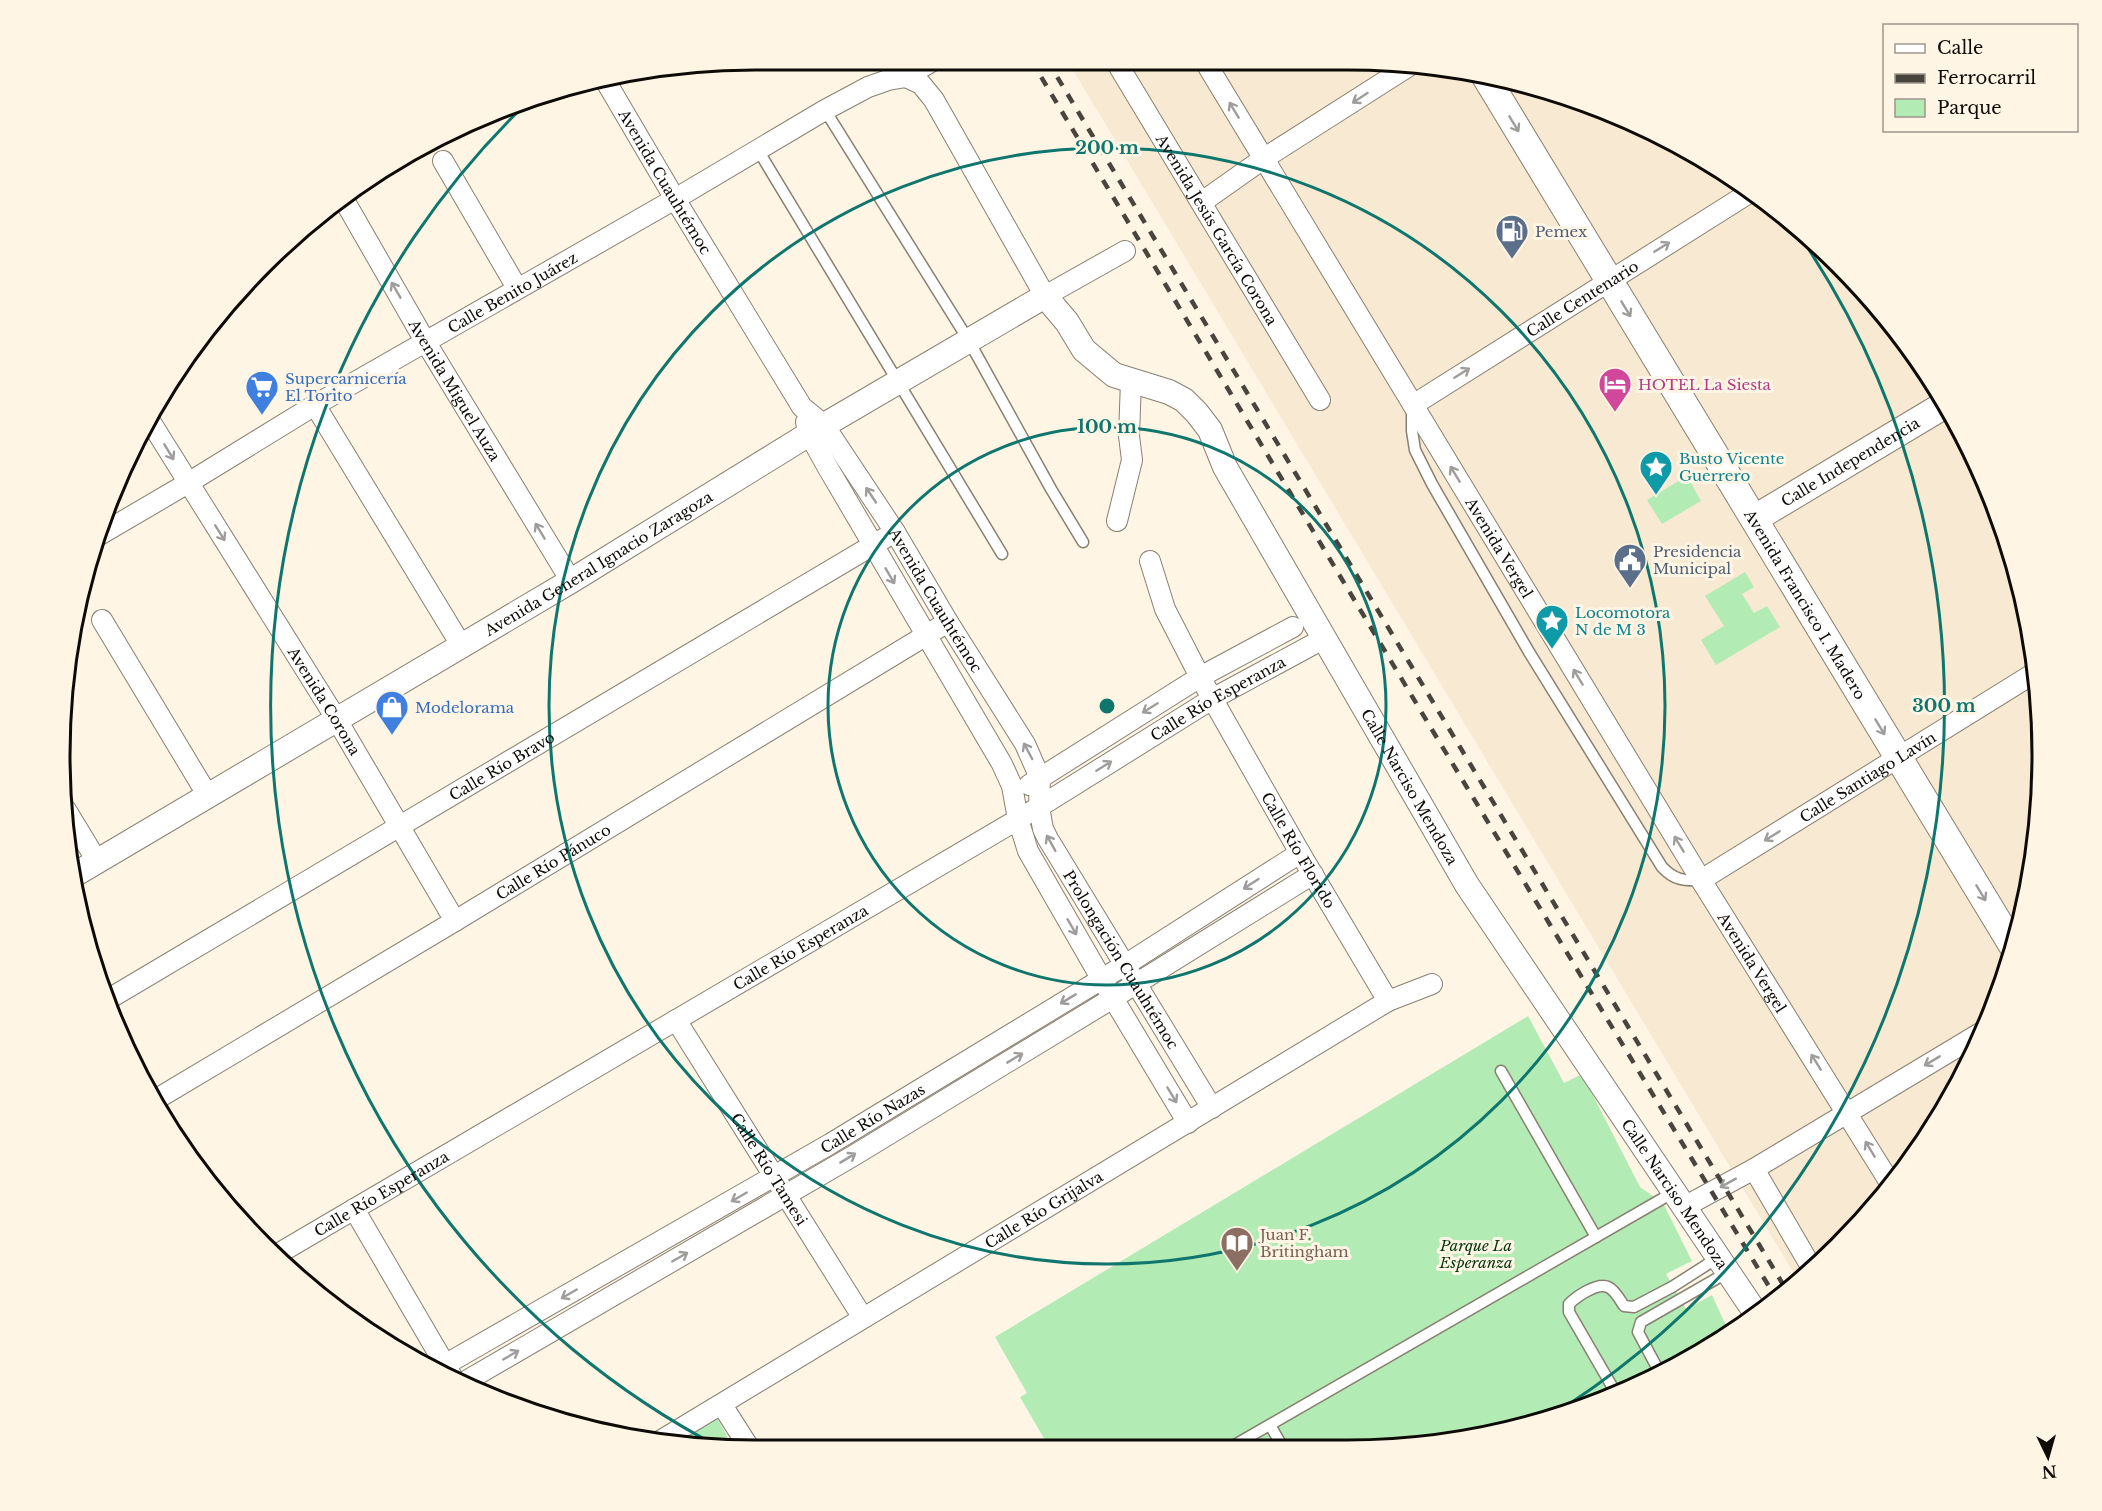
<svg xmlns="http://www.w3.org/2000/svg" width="2102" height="1511" font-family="'Libre Baskerville',serif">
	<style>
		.built { fill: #f7e9d2 }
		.green { fill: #b3ebb5 }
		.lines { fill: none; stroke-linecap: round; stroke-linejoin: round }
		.service-casing { stroke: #888072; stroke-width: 13 }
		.minor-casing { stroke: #888072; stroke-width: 22 }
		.tertiary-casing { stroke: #888072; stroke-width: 26 }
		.secondary-casing { stroke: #888072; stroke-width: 29 }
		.service { stroke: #fff; stroke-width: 10 }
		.minor { stroke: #fff; stroke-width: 20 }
		.tertiary { stroke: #fff; stroke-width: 24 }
		.secondary { stroke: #fff; stroke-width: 27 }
		.rail { stroke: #49453d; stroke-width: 4.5; stroke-dasharray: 10 10; stroke-linecap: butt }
		.oneway { stroke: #9f9d9b }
		.ring { fill: none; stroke: #0f766e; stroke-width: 3 }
		.labels { text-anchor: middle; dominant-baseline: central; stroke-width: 6; stroke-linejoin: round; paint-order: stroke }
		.street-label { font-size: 15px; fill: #0e0b06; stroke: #fef5e5 }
		.service-label { font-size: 15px; fill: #4e5e75; stroke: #fef5e5; text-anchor: start }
		.shop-label { font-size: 15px; fill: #366cbe; stroke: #fef5e5; text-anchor: start }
		.hotel-label { font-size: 15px; fill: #b23c85; stroke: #fef5e5; text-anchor: start }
		.culture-label { font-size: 15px; fill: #0d838f; stroke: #fef5e5; text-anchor: start }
		.education-label { font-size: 15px; fill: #785e54; stroke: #fef5e5; text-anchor: start }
		.park-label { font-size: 15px; font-style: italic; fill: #003609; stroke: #fef5e5 }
		.rim { fill: none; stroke: #0e0b06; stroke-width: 3 }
		.centre { fill: #0f766e; stroke: #fef5e5; stroke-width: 3 }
		.ring-label { font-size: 18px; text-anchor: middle; font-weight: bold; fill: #0f766e; stroke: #fef5e5; stroke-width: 6; stroke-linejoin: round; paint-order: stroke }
	</style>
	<rect width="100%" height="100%" fill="#fef5e5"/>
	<path class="built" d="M1067,60H1347L1483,73L1612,113L1695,153L1805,232L1870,297L1949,408L2005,532L2036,665L2040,801L2018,936L1970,1063L1898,1179L1799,1282Z"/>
	<g class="green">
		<path d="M1687,476L1701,501L1662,524L1647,500Z"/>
		<path d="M1745,572L1754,587L1742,594L1754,613L1767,606L1780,627L1716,665L1701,640L1724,626L1705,596Z"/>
		<path d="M1528,1016L1564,1083L1582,1074L1640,1187L1663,1203L1692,1261L1666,1274L1686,1309L1712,1295L1728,1330L1654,1379L1570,1414L1438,1445L1049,1447L1020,1397L1027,1393L995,1337Z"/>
		<path d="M717,1418L734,1449L710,1450L673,1443Z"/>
	</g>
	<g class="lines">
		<g class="service-casing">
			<g id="service">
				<path d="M825,110L969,341L1051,489L1083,542"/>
				<path d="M758,150L1002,554"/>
				<path d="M1412,409V431L1415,450L1432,484L1529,652L1662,867C1674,880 1684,881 1701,880"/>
				<path d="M1501,1071L1596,1237"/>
				<path d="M1661,1375L1638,1332L1641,1322L1728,1272"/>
				<path d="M1617,1395L1569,1312V1304C1576,1297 1597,1282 1608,1287C1615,1290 1620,1300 1624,1306L1634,1307L1672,1287L1719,1257"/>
				<path d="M1270,1425L1282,1446"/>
				<path d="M1233,1446L1674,1192"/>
			</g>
		</g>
		<g class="minor-casing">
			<g id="minor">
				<path id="s1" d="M1115,60L1320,400"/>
				<path id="s2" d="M1204,60L1701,880L1892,1186"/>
				<path d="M906,77L921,84L934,100L1045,296L1125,251"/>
				<path id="s3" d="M605,80L675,199L802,407L824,425L895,532L948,622L1025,744L1040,778L1039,807L1043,829L1048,839L1212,1108"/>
				<path d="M443,161L517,288"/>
				<path id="s4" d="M344,200L425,341L571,581"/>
				<path d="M1202,202L1263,159L1409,66"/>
				<path d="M315,405L461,645"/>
				<path id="s5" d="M1413,405L1749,193"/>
				<path id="s6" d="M150,421L337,720L455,921"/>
				<path d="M806,422L809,434L828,468L1002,764L1012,786L1018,819L1028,851L1101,978L1188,1123"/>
				<path d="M1117,521L1132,460L1129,436L1131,381"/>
				<path id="s7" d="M96,537L188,483L315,405L675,199L825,110L868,87L888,80L906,77L934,60"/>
				<path id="s8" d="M1150,561L1165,609L1200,677L1300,853L1388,1001"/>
				<path d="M102,620L208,796"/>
				<path d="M1029,785L1200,677L1293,627"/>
				<path d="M66,810L97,861"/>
				<path id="s9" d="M1701,880L2036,672"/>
				<path id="s10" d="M107,1000L895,532"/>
				<path id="s11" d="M676,1020L863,1318"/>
				<path id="s12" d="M155,1100L455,921L948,622"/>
				<path d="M1754,1169L1813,1270"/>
				<path d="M1684,1207L1754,1169L1982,1032"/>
				<path d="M354,1209L451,1375"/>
				<path id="s13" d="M276,1255L1039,807L1212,699L1323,639"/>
				<path id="s14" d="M434,1371L830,1144L1125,965L1300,853"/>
				<path d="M461,1384L853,1156L1113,998L1313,874"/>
				<path d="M722,1405L750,1449"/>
				<path id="s15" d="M660,1441L1388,1001L1432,984"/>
			</g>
		</g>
		<g class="tertiary-casing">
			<g id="tertiary">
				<path id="s16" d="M74,875L571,581L809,434L1045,296L1067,322L1084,350L1114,375L1169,392L1184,400L1197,413L1210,430L1225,467L1467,885L1755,1312"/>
			</g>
		</g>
		<g class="secondary-casing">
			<g id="secondary">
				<path id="s17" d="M1484,74L2014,948"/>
				<path id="s18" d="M1754,519L1946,404"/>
			</g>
		</g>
		<use href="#service" class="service"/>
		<use href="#minor" class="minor"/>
		<use href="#tertiary" class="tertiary"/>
		<use href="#secondary" class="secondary"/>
		<g class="rail">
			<path d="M1031,60L1434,733L1776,1298"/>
			<path d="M1047,60L1787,1291"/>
		</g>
	</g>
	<defs><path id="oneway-shaft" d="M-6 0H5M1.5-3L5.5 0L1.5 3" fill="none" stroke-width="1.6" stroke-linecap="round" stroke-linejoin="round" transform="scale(1.5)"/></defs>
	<g class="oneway">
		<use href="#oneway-shaft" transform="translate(1360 98) rotate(147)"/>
		<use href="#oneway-shaft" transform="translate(1234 110) rotate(-121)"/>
		<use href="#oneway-shaft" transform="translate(1514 124) rotate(59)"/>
		<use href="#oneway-shaft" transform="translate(1662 247) rotate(-32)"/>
		<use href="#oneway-shaft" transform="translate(396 290) rotate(-120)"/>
		<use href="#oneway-shaft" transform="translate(1626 309) rotate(59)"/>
		<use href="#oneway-shaft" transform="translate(1462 373) rotate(-32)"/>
		<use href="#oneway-shaft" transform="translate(169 452) rotate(59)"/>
		<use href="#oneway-shaft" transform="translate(1455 474) rotate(-121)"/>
		<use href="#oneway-shaft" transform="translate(871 495) rotate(-124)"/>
		<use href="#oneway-shaft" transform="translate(540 531) rotate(-121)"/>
		<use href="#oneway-shaft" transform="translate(220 533) rotate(58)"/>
		<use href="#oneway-shaft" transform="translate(890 576) rotate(60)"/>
		<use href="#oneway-shaft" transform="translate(1578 677) rotate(-121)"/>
		<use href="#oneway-shaft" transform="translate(1150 708) rotate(148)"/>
		<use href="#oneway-shaft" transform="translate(1880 727) rotate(59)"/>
		<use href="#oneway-shaft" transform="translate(1028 751) rotate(-118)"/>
		<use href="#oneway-shaft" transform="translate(1104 766) rotate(-32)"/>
		<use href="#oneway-shaft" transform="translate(1772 836) rotate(148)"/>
		<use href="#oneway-shaft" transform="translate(1051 843) rotate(-119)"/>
		<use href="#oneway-shaft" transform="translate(1679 844) rotate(-121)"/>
		<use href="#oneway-shaft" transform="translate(1251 884) rotate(147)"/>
		<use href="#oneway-shaft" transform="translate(1981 893) rotate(59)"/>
		<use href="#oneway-shaft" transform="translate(1072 927) rotate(60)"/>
		<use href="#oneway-shaft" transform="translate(1068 999) rotate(149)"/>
		<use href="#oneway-shaft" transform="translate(1015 1058) rotate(-31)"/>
		<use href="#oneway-shaft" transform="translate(1932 1061) rotate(149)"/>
		<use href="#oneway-shaft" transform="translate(1816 1062) rotate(-122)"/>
		<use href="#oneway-shaft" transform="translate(1172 1095) rotate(59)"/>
		<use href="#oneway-shaft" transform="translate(1870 1149) rotate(-121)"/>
		<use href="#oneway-shaft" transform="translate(848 1158) rotate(-31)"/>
		<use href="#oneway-shaft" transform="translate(1728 1183) rotate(151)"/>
		<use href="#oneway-shaft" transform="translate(739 1197) rotate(150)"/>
		<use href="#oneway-shaft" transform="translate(680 1257) rotate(-30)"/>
		<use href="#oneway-shaft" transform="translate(569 1294) rotate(150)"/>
		<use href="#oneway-shaft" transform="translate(511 1355) rotate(-30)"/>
	</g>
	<g class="ring">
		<circle cx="1107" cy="706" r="279"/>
		<circle cx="1107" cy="706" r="558"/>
		<path d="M721 1448A837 837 0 0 1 531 99M1793 226A837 837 0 0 1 1544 1420"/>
	</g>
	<defs>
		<g id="fuel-pin" transform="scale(1.725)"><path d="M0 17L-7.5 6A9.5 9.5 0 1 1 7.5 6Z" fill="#5c6f8a" stroke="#fef5e5"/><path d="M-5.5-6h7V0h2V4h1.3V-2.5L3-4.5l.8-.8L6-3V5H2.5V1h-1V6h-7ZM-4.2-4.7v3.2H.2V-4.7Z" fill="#fff"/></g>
		<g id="hotel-pin" transform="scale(1.725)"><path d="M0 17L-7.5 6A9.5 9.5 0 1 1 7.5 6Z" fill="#d1479c" stroke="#fef5e5"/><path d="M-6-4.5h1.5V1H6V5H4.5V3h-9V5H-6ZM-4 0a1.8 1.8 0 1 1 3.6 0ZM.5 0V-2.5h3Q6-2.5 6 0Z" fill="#fff"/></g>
		<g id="supermarket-pin" transform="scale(1.725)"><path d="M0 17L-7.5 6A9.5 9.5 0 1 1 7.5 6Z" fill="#3f7fe0" stroke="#fef5e5"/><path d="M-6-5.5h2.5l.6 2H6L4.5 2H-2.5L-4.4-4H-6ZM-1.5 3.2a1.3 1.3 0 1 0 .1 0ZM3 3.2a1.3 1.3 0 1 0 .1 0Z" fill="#fff"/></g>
		<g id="sight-pin" transform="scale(1.725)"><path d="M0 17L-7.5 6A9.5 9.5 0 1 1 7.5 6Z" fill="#0f9aa8" stroke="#fef5e5"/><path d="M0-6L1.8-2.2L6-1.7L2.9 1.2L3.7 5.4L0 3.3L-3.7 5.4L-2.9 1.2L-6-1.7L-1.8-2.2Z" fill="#fff"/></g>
		<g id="civic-pin" transform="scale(1.725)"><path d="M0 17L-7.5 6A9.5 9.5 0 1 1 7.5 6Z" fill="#5c6f8a" stroke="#fef5e5"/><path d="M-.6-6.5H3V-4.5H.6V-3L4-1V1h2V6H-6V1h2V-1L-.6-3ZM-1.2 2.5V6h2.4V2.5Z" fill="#fff"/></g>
		<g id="shop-pin" transform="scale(1.725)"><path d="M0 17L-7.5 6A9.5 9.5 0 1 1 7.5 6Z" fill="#3f7fe0" stroke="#fef5e5"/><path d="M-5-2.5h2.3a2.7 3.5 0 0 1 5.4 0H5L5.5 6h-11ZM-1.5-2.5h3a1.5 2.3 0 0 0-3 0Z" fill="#fff"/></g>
		<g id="library-pin" transform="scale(1.725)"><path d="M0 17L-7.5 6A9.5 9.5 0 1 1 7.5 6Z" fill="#8d6e63" stroke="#fef5e5"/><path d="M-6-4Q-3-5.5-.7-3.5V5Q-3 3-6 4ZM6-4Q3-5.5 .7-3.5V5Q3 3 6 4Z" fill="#fff"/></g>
	</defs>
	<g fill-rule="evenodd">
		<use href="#fuel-pin" x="1512" y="231"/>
		<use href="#hotel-pin" x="1615" y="384"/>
		<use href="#supermarket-pin" x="262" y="387"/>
		<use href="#sight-pin" x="1656" y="467"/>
		<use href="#civic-pin" x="1630" y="560"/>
		<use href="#sight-pin" x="1552" y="621"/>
		<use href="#shop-pin" x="392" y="707"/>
		<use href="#library-pin" x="1237" y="1243"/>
	</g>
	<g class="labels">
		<g class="street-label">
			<text stroke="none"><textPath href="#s3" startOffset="118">Avenida Cuauhtémoc</textPath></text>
			<text stroke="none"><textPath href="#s1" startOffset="198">Avenida Jesús García Corona</textPath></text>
			<text stroke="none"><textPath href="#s7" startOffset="483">Calle Benito Juárez</textPath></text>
			<text stroke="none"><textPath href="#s5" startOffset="200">Calle Centenario</textPath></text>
			<text stroke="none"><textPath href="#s4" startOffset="220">Avenida Miguel Auza</textPath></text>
			<text stroke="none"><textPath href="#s18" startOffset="112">Calle Independencia</textPath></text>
			<text stroke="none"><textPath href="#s2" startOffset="570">Avenida Vergel</textPath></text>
			<text stroke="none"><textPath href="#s16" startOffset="610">Avenida General Ignacio Zaragoza</textPath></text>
			<text stroke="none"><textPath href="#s3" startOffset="618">Avenida Cuauhtémoc</textPath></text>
			<text stroke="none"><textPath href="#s17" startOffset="620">Avenida Francisco I. Madero</textPath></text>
			<text stroke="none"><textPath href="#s13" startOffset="1094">Calle Río Esperanza</textPath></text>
			<text stroke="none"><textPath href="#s6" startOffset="330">Avenida Corona</textPath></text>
			<text stroke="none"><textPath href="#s10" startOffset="459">Calle Río Bravo</textPath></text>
			<text stroke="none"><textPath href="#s9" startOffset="196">Calle Santiago Lavín</textPath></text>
			<text stroke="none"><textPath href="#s16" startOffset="1760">Calle Narciso Mendoza</textPath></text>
			<text stroke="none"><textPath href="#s8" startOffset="326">Calle Río Florido</textPath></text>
			<text stroke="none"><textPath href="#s12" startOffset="464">Calle Río Pánuco</textPath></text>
			<text stroke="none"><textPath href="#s13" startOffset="608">Calle Río Esperanza</textPath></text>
			<text stroke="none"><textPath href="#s3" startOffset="1028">Prolongación Cuauhtémoc</textPath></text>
			<text stroke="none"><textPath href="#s2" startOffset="1056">Avenida Vergel</textPath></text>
			<text stroke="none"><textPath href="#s14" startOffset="506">Calle Río Nazas</textPath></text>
			<text stroke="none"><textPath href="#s11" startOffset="176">Calle Río Tamesi</textPath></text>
			<text stroke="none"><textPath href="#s13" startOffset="122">Calle Río Esperanza</textPath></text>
			<text stroke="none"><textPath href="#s16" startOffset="2246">Calle Narciso Mendoza</textPath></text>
			<text stroke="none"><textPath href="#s15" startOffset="448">Calle Río Grijalva</textPath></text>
		</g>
		<g class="service-label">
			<text x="1535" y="231">Pemex</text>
			<text x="1653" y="551">Presidencia<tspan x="1653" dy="17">Municipal</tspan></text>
		</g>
		<g class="shop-label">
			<text x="285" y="378">Supercarnicería<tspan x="285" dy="17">El Torito</tspan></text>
			<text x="415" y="707">Modelorama</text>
		</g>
		<g class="hotel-label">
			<text x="1638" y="384">HOTEL La Siesta</text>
		</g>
		<g class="culture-label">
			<text x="1679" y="458">Busto Vicente<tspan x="1679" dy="17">Guerrero</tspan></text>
			<text x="1575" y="612">Locomotora<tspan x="1575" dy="17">N de M 3</tspan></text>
		</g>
		<g class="education-label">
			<text x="1260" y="1234">Juan F.<tspan x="1260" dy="17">Britingham</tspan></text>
		</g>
		<g class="park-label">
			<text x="1476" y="1245">Parque La<tspan x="1476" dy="17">Esperanza</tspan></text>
		</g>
	</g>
	<path d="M0 0H2102V1511H0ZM755 70H1347A685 685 0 0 1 2032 755V755A685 685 0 0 1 1347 1440H755A685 685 0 0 1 70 755V755A685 685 0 0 1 755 70Z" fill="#fef5e5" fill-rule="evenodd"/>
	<path class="rim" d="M755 70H1347A685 685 0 0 1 2032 755V755A685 685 0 0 1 1347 1440H755A685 685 0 0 1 70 755V755A685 685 0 0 1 755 70Z"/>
	<circle cx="1107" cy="706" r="9" class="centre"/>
	<g class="ring-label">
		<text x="1107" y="154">200 m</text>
		<text x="1107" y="433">100 m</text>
		<text x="1944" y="712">300 m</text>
	</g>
	<rect x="1883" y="24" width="195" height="108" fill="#fef5e5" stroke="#9e978c" stroke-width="1.5"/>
	<rect x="1895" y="44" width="30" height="9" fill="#ffffff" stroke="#9e978c" stroke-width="1.5"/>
	<text x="1937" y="54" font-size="18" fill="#0e0b06">Calle</text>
	<rect x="1895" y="74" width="30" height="9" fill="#49453d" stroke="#9e978c" stroke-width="1.5"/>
	<text x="1937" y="84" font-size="18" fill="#0e0b06">Ferrocarril</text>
	<rect x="1895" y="99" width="30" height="18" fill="#b3ebb5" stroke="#9e978c" stroke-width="1.5"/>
	<text x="1937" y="114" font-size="18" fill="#0e0b06">Parque</text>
	<g transform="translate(2048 1457) rotate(175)" stroke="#fef5e5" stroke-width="4.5" paint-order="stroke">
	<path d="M0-4.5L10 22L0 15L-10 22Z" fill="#0e0b06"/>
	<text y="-9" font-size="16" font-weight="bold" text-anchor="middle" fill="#0e0b06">N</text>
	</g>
</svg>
